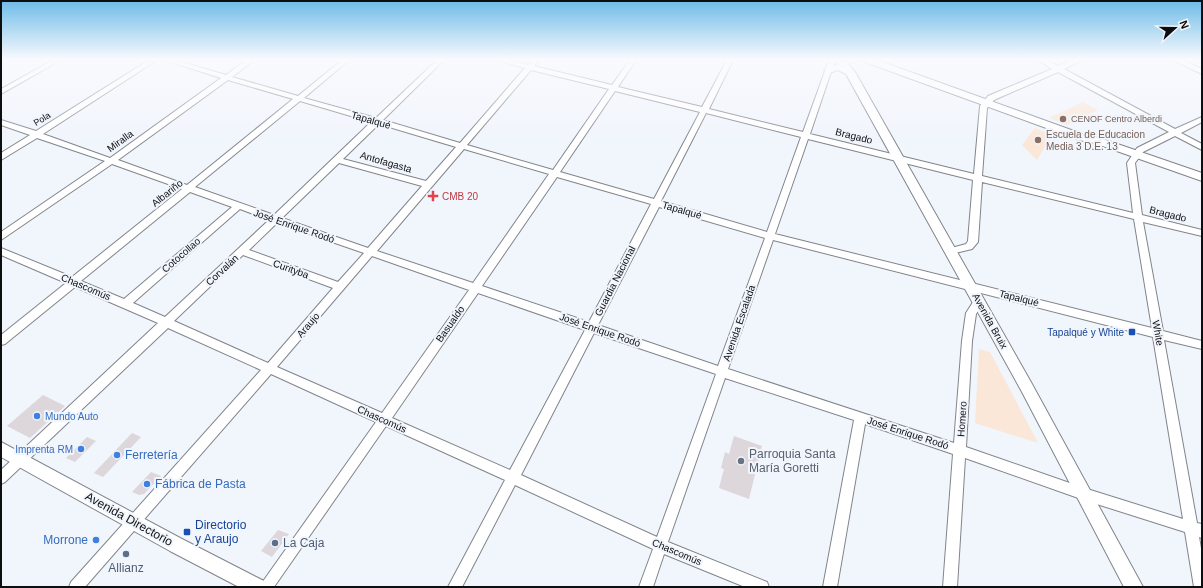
<svg xmlns="http://www.w3.org/2000/svg" width="1203" height="588" font-family="Helvetica,sans-serif">
	<style>
		.education { fill: #fae7d7 }
		.building { fill: #ddd6db }
		.lines { fill: none; stroke-linecap: round; stroke-linejoin: round }
		.minor-casing { stroke: #81858b; stroke-width: 2 }
		.major-casing { stroke: #81858b; stroke-width: 2 }
		.minor { fill: #fff; fill-rule: evenodd }
		.major { fill: #fff; fill-rule: evenodd }
		.education-dot { fill: #8d6e63; stroke: #f1f5fc; stroke-width: 1.5 }
		.health-dot { fill: #e0444e; stroke: #f1f5fc; stroke-width: 1.5 }
		.transit-dot { fill: #1a4fb4; stroke: #f1f5fc; stroke-width: 1.5 }
		.shop-dot { fill: #3f7fe0; stroke: #f1f5fc; stroke-width: 1.5 }
		.worship-dot { fill: #6b7280; stroke: #f1f5fc; stroke-width: 1.5 }
		.service-dot { fill: #5c6f8a; stroke: #f1f5fc; stroke-width: 1.5 }
		.labels { text-anchor: middle; dominant-baseline: central; stroke-width: 4; stroke-linejoin: round; paint-order: stroke }
		.far-street-label { font-size: 9px; fill: #0c0e10; stroke: #f1f5fc }
		.far-education-label { font-size: 9px; fill: #785e54; stroke: #f1f5fc; text-anchor: start }
		.street-label { font-size: 10px; fill: #0c0e10; stroke: #f1f5fc }
		.education-label { font-size: 10px; fill: #785e54; stroke: #f1f5fc; text-anchor: start }
		.health-label { font-size: 10px; fill: #be3a42; stroke: #f1f5fc; text-anchor: start }
		.transit-label { font-size: 10px; fill: #164399; stroke: #f1f5fc; text-anchor: end }
		.shop-label { font-size: 10px; fill: #366cbe; stroke: #f1f5fc; text-anchor: start }
		.near-worship-label { font-size: 12px; fill: #5b616d; stroke: #f1f5fc; text-anchor: start }
		.near-shop-label { font-size: 12px; fill: #366cbe; stroke: #f1f5fc; text-anchor: start }
		.near-street-label { font-size: 12px; fill: #0c0e10; stroke: #f1f5fc }
		.near-transit-label { font-size: 12px; fill: #164399; stroke: #f1f5fc; text-anchor: start }
		.near-service-label { font-size: 12px; fill: #4e5e75; stroke: #f1f5fc; text-anchor: start }
	</style>
	<rect width="100%" height="100%" fill="#f1f5fc"/>
	<g class="education">
		<path d="M1083,102L1098,110L1067,125L1049,118Z"/>
		<path d="M1035,128L1052,135L1037,160L1022,145Z"/>
		<path d="M979,349L990,352L1038,443L975,423Z"/>
	</g>
	<g class="building">
		<path d="M43,395L65,406L30,438L7,426Z"/>
		<path d="M132,433L141,437L103,477L94,473Z"/>
		<path d="M734,436L762,446L749,499L719,488L724,469L721,468L725,452L729,454Z"/>
		<path d="M87,437L96,441L75,462L66,458Z"/>
		<path d="M151,472L161,476L144,494L139,495L132,492Z"/>
		<path d="M278,530L289,534L272,557L261,551Z"/>
	</g>
	<g class="lines">
		<g class="minor-casing">
			<g id="minor">
				<path d="M53,60H61L1,94V89Z"/>
				<path d="M149,60H157L43,134L110,158L221,78L164,60H175L226,75L246,60H254L232,77L298,96L342,60H349L304,98L376,118L437,60H444L383,120L460,143L525,68L497,60H508L528,65L532,60H539L534,66L612,85L630,60H636L618,87L702,107L727,60H733L709,109L803,132L829,60H835L810,134L974,174L980,106L988,96L1052,69L1038,60H1046L1058,66L1073,60H1082L1064,69L1175,129L1202,117V122L1181,133L1202,144V150L1175,136L1143,152L1135,163L1142,215L1202,230V236L1143,222L1163,331L1202,341V349L1164,340L1197,523L1202,524V538L1199,537L1202,554V587H1194L1185,532L1084,500L965,458L957,587H943L953,454L865,424L837,587H823L854,420L725,378L668,542L767,582L769,587H745L664,554L653,587H639L653,549L515,485L462,587H448L505,480L386,426L274,587H259L376,422L271,374L85,587H69L71,582L261,370L168,328L5,482L1,484V470L158,323L75,287L5,344L1,345V335L66,283L1,255V248L72,277L182,189L112,164L1,240V232L105,161L37,138L1,160V153L30,135L1,125V120L36,131ZM531,70L609,89L553,170L467,145ZM1058,72L1169,132L1137,148L1127,163L1133,213L982,176L987,108L994,100ZM228,80L293,99L187,185L118,160ZM615,91L700,112L654,199L560,172ZM300,101L371,122L274,215L195,187ZM706,113L801,137L767,232L661,201ZM379,124L456,147L426,181L343,159ZM808,139L973,180L968,241L966,244L948,249L946,251L951,254L972,249L978,242L982,182L1134,219L1152,328L775,234ZM464,149L549,174L473,283L377,251ZM339,163L422,186L368,248L282,218ZM557,177L651,204L589,322L482,286ZM190,192L232,207L124,299L81,281ZM659,207L765,238L718,366L598,325ZM240,209L269,220L165,317L133,303ZM277,223L364,253L338,282L249,250ZM773,240L1153,337L1183,519L1084,488L966,447L972,341L976,314L984,302L983,299H975L966,313L962,341L954,443L728,369ZM243,255L333,288L268,363L174,321ZM372,256L469,290L382,413L277,367ZM478,293L585,330L510,470L392,418ZM594,333L716,374L657,537L521,475Z"/>
				<path d="M1173,60H1182L1202,69V74Z"/>
			</g>
		</g>
		<g class="major-casing">
			<g id="major">
				<path d="M835,60H845L855,72L1032,384L1143,587H1124L1022,392L846,74L838,70L829,73L824,70L826,68L839,64Z"/>
				<path d="M863,60H877L1085,135L1100,138L1202,173V181L1094,143L1079,140L865,62Z"/>
				<path d="M1,442L182,539L264,581L267,587H239L170,551L1,457Z"/>
			</g>
		</g>
		<use href="#minor" class="minor"/>
		<use href="#major" class="major"/>
	</g>
	<linearGradient id="sky" x2="0" y2="1"><stop stop-color="#6dbbe8"/><stop offset="0.42" stop-color="#f9fafe"/><stop offset="1" stop-color="#f9fafe" stop-opacity="0"/></linearGradient>
	<rect width="1203" height="142" fill="url(#sky)"/>
	<g class="education-dot">
		<circle cx="1063" cy="119" r="4"/>
		<circle cx="1038" cy="140" r="4"/>
	</g>
	<path class="health-dot" d="M431 190h4v4h4v4h-4v4h-4v-4h-4v-4h4z"/>
	<g class="transit-dot">
		<rect x="1128" y="328" width="8" height="8" rx="2"/>
		<rect x="183" y="528" width="8" height="8" rx="2"/>
	</g>
	<g class="shop-dot">
		<circle cx="37" cy="416" r="4"/>
		<circle cx="81" cy="449" r="4"/>
		<circle cx="117" cy="455" r="4"/>
		<circle cx="147" cy="484" r="4"/>
		<circle cx="96" cy="540" r="4"/>
	</g>
	<circle class="worship-dot" cx="741" cy="461" r="4"/>
	<g class="service-dot">
		<circle cx="275" cy="543" r="4"/>
		<circle cx="126" cy="554" r="4"/>
	</g>
	<g class="labels">
		<g class="far-street-label">
			<text transform="translate(42 119) rotate(-32)">Pola</text>
		</g>
		<g class="far-education-label">
			<text x="1071" y="119">CENOF Centro Alberdi</text>
		</g>
		<g class="street-label">
			<text transform="translate(371 120) rotate(16)">Tapalqué</text>
			<text transform="translate(854 136) rotate(14)">Bragado</text>
			<text transform="translate(120 141) rotate(-36)">Miralla</text>
			<text transform="translate(386 162) rotate(16)">Antofagasta</text>
			<text transform="translate(167 193) rotate(-39)">Albariño</text>
			<text transform="translate(682 210) rotate(16)">Tapalqué</text>
			<text transform="translate(1168 214) rotate(14)">Bragado</text>
			<text transform="translate(294 226) rotate(19)">José Enrique Rodó</text>
			<text transform="translate(181 255) rotate(-41)">Cotocollao</text>
			<text transform="translate(291 269) rotate(20)">Curityba</text>
			<text transform="translate(222 270) rotate(-43)">Corvalán</text>
			<text transform="translate(615 281) rotate(-63)">Guardia Nacional</text>
			<text transform="translate(86 287) rotate(23)">Chascomús</text>
			<text transform="translate(1019 298) rotate(14)">Tapalqué</text>
			<text transform="translate(990 321) rotate(61)">Avenida Bruix</text>
			<text transform="translate(739 323) rotate(-71)">Avenida Escalada</text>
			<text transform="translate(450 324) rotate(-55)">Basualdo</text>
			<text transform="translate(308 325) rotate(-49)">Araujo</text>
			<text transform="translate(600 330) rotate(19)">José Enrique Rodó</text>
			<text transform="translate(1158 333) rotate(80)">White</text>
			<text transform="translate(382 419) rotate(24)">Chascomús</text>
			<text transform="translate(962 419) rotate(-86)">Homero</text>
			<text transform="translate(908 433) rotate(18)">José Enrique Rodó</text>
			<text transform="translate(677 552) rotate(23)">Chascomús</text>
		</g>
		<g class="education-label">
			<text x="1046" y="134">Escuela de Educacion<tspan x="1046" dy="12">Media 3 D.E. 13</tspan></text>
		</g>
		<g class="health-label">
			<text x="442" y="196">CMB 20</text>
		</g>
		<g class="transit-label">
			<text x="1124" y="332">Tapalqué y White</text>
		</g>
		<g class="shop-label">
			<text x="45" y="416">Mundo Auto</text>
			<text x="73" y="449" text-anchor="end">Imprenta RM</text>
		</g>
		<g class="near-worship-label">
			<text x="749" y="454">Parroquia Santa<tspan x="749" dy="14">María Goretti</tspan></text>
		</g>
		<g class="near-shop-label">
			<text x="125" y="455">Ferretería</text>
			<text x="155" y="484">Fábrica de Pasta</text>
			<text x="88" y="540" text-anchor="end">Morrone</text>
		</g>
		<g class="near-street-label">
			<text transform="translate(129 519) rotate(29)">Avenida Directorio</text>
		</g>
		<g class="near-transit-label">
			<text x="195" y="525">Directorio<tspan x="195" dy="14">y Araujo</tspan></text>
		</g>
		<g class="near-service-label">
			<text x="283" y="543">La Caja</text>
			<text x="126" y="568" text-anchor="middle">Allianz</text>
		</g>
	</g>
	<rect width="1203" height="588" fill="none" stroke="#0c0e10" stroke-width="4"/>
	<g transform="translate(1175 28) rotate(69)" stroke="#f1f5fc" stroke-width="3" paint-order="stroke">
	<path d="M0-3L7 15L0 10L-7 15Z" fill="#0c0e10"/>
	<text y="-6" font-size="11" font-weight="bold" text-anchor="middle" fill="#0c0e10">N</text>
	</g>
</svg>
